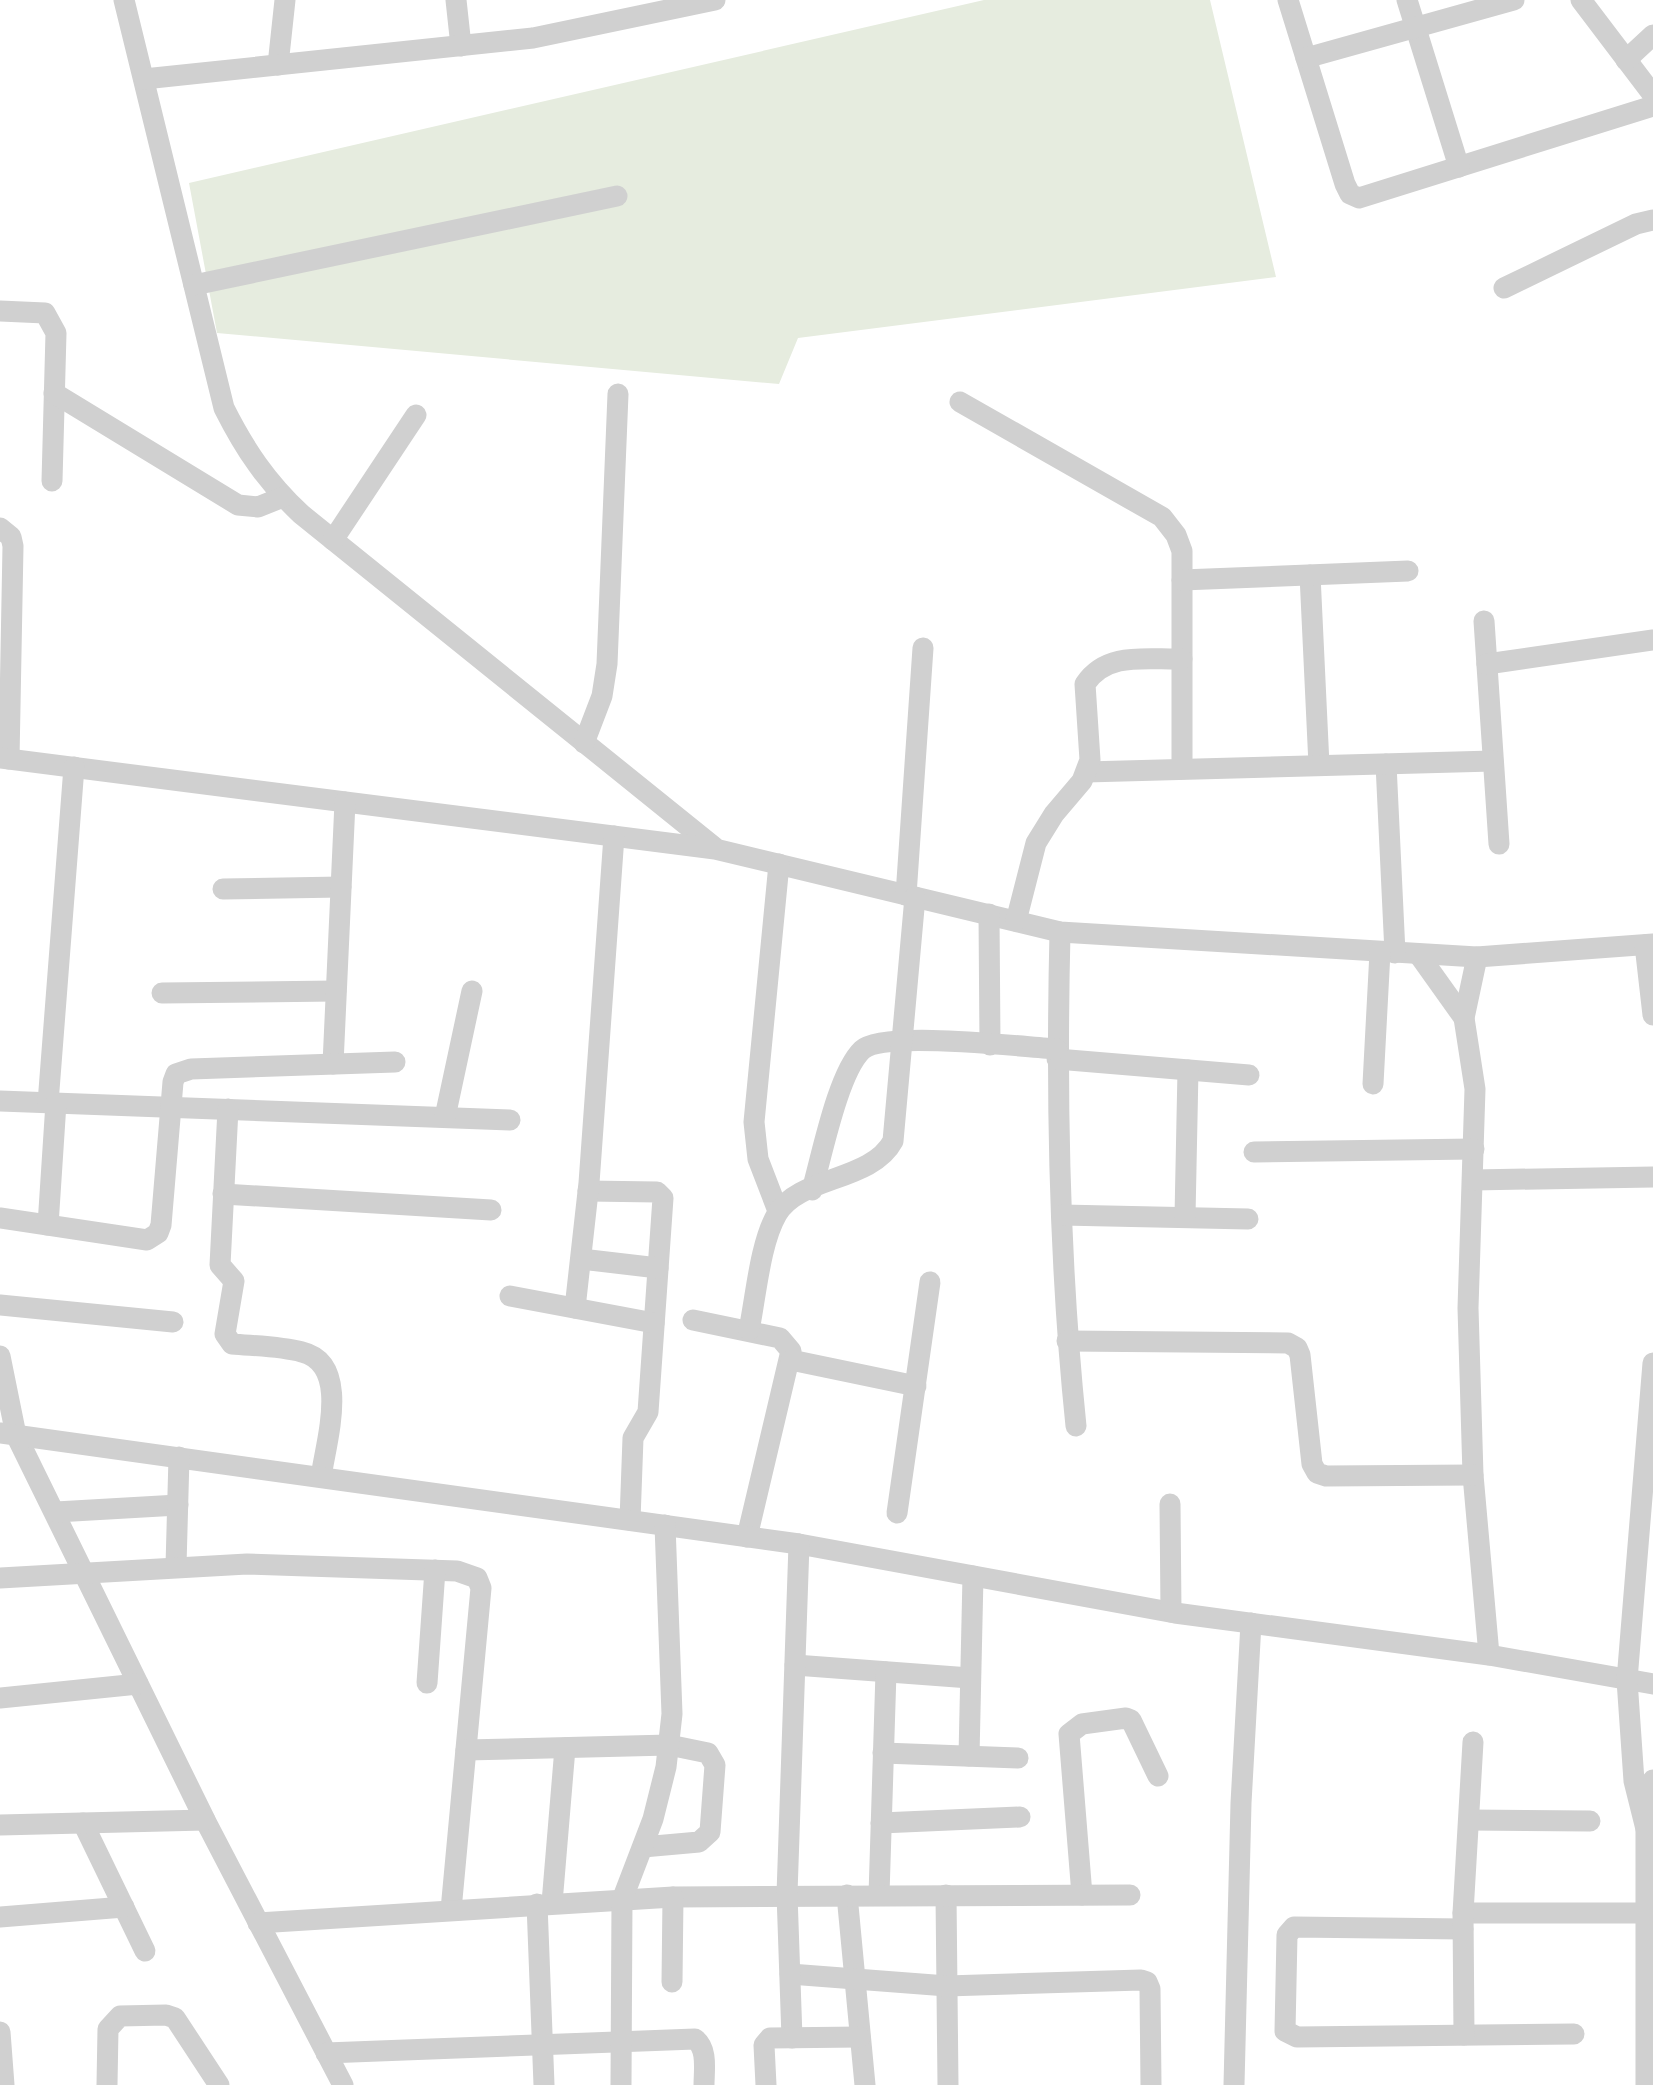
<svg xmlns="http://www.w3.org/2000/svg" width="1653" height="2085" font-family="Lato,sans-serif">
	<style>
		.green { fill: #e6ecdf }
		.lines { fill: none; stroke-linecap: round; stroke-linejoin: round }
		.minor { stroke: #d0d0d0; stroke-width: 21 }
	</style>
	<rect width="100%" height="100%" fill="#fff"/>
	<path class="green" d="M984,0H1210L1276,277L798,338L779,384L217,333L189,183Z"/>
	<g class="lines">
		<g class="minor">
			<path d="M124,0L224,408C245,450 267,482 301,514L714,847"/>
			<path d="M456,0L461,46"/>
			<path d="M1288,0L1345,184L1350,194L1359,198L1653,106"/>
			<path d="M1407,0L1459,167"/>
			<path d="M1581,0L1653,95"/>
			<path d="M1306,58L1514,0"/>
			<path d="M1626,60L1653,35"/>
			<path d="M278,65L285,0"/>
			<path d="M144,79L533,38L715,0"/>
			<path d="M194,285L617,196"/>
			<path d="M1504,288L1636,224L1653,220"/>
			<path d="M0,311L45,313L56,333L52,481"/>
			<path d="M54,393L238,505L258,507L283,497"/>
			<path d="M960,402L1162,517L1176,535L1182,551V769"/>
			<path d="M0,528L11,537L13,546L9,759"/>
			<path d="M333,540L416,415"/>
			<path d="M1310,575L1319,765"/>
			<path d="M1182,580L1408,571"/>
			<path d="M1484,621L1499,844"/>
			<path d="M1487,664L1653,640"/>
			<path d="M584,743L602,696L607,664L618,394"/>
			<path d="M0,758L715,849L1060,932L1477,957L1653,944"/>
			<path d="M1386,764L1395,953"/>
			<path d="M1086,772L1493,761"/>
			<path d="M223,889L341,887"/>
			<path d="M906,895L923,648"/>
			<path d="M989,914L990,1045"/>
			<path d="M1016,921L1036,843L1054,814L1082,781L1090,760L1085,684C1107,651 1147,660 1182,659"/>
			<path d="M1060,932C1056,1097 1059,1262 1076,1426"/>
			<path d="M1645,945L1653,1015"/>
			<path d="M1419,955L1464,1018"/>
			<path d="M1477,957L1464,1018L1475,1089L1468,1308L1473,1475L1489,1655"/>
			<path d="M162,993L336,991"/>
			<path d="M1057,1059L1249,1075"/>
			<path d="M333,1064L345,802"/>
			<path d="M1373,1084L1380,952"/>
			<path d="M0,1101L510,1120"/>
			<path d="M48,1103L74,767"/>
			<path d="M228,1109L220,1265L234,1281L225,1334L232,1344C255,1346 280,1346 302,1352C351,1364 326,1441 321,1477"/>
			<path d="M445,1117L472,991"/>
			<path d="M1254,1152L1474,1149"/>
			<path d="M1473,1180L1653,1177"/>
			<path d="M812,1190C822,1155 838,1073 862,1050C884,1030 1022,1047 1057,1049"/>
			<path d="M588,1191L657,1192L663,1198L648,1412L633,1438L630,1520"/>
			<path d="M223,1194L491,1210"/>
			<path d="M778,1211L758,1159L754,1122L779,864"/>
			<path d="M1062,1215L1248,1219"/>
			<path d="M1185,1216L1188,1070"/>
			<path d="M0,1218L147,1240L158,1233L161,1225L173,1082L176,1074L191,1069L395,1062"/>
			<path d="M48,1225L56,1103"/>
			<path d="M581,1259L658,1268"/>
			<path d="M510,1296L654,1323"/>
			<path d="M0,1305L173,1322"/>
			<path d="M575,1308L589,1183L614,836"/>
			<path d="M693,1320L780,1338L791,1351L747,1537"/>
			<path d="M749,1330C756,1296 760,1243 777,1214C799,1176 871,1182 893,1141L915,897"/>
			<path d="M1067,1341L1288,1343L1297,1348L1300,1355L1312,1464L1317,1473L1326,1476L1473,1475"/>
			<path d="M0,1356L16,1435L205,1820L343,2085"/>
			<path d="M791,1360L916,1386"/>
			<path d="M0,1433L799,1544L1175,1613L1489,1655L1653,1684"/>
			<path d="M1170,1504L1171,1612"/>
			<path d="M56,1512L178,1505"/>
			<path d="M897,1513L930,1282"/>
			<path d="M176,1566L179,1457"/>
			<path d="M0,1578L247,1564L457,1571L477,1578L481,1588L451,1910"/>
			<path d="M795,1665L970,1678"/>
			<path d="M427,1683L435,1570"/>
			<path d="M0,1698L138,1684"/>
			<path d="M466,1750L669,1745L708,1753L715,1765L710,1832L699,1842L643,1847"/>
			<path d="M883,1753L1018,1758"/>
			<path d="M969,1756L973,1576"/>
			<path d="M1469,1820L1590,1821"/>
			<path d="M83,1823L145,1951"/>
			<path d="M881,1823L1020,1817"/>
			<path d="M0,1825L205,1820"/>
			<path d="M1646,1829L1634,1781L1627,1680L1653,1363"/>
			<path d="M847,1895L865,2085"/>
			<path d="M879,1895L886,1672"/>
			<path d="M946,1895L948,2085"/>
			<path d="M1082,1895L1069,1734L1082,1724L1126,1718L1131,1720L1158,1776"/>
			<path d="M552,1903L565,1748"/>
			<path d="M537,1904L544,2085"/>
			<path d="M1463,1913H1645"/>
			<path d="M0,1917L124,1907"/>
			<path d="M258,1923L673,1897L1130,1895"/>
			<path d="M1463,1929L1294,1927L1287,1935L1285,2031L1297,2037L1574,2034"/>
			<path d="M790,1974L947,1986L1141,1980L1147,1982L1150,1989L1151,2085"/>
			<path d="M672,1982L673,1897"/>
			<path d="M0,2032L4,2085"/>
			<path d="M1464,2035L1463,1913L1473,1742"/>
			<path d="M792,2038L787,1894L799,1544"/>
			<path d="M326,2053L695,2039C708,2049 704,2070 704,2085"/>
			<path d="M107,2085L108,2029L120,2016L166,2015L175,2018L219,2085"/>
			<path d="M621,2085L622,1900L653,1819L666,1767L672,1714L665,1525"/>
			<path d="M766,2085L764,2045L770,2038L860,2037"/>
			<path d="M1234,2085L1241,1803L1251,1623"/>
			<path d="M1646,2085V1829L1653,1780"/>
		</g>
	</g>
</svg>
